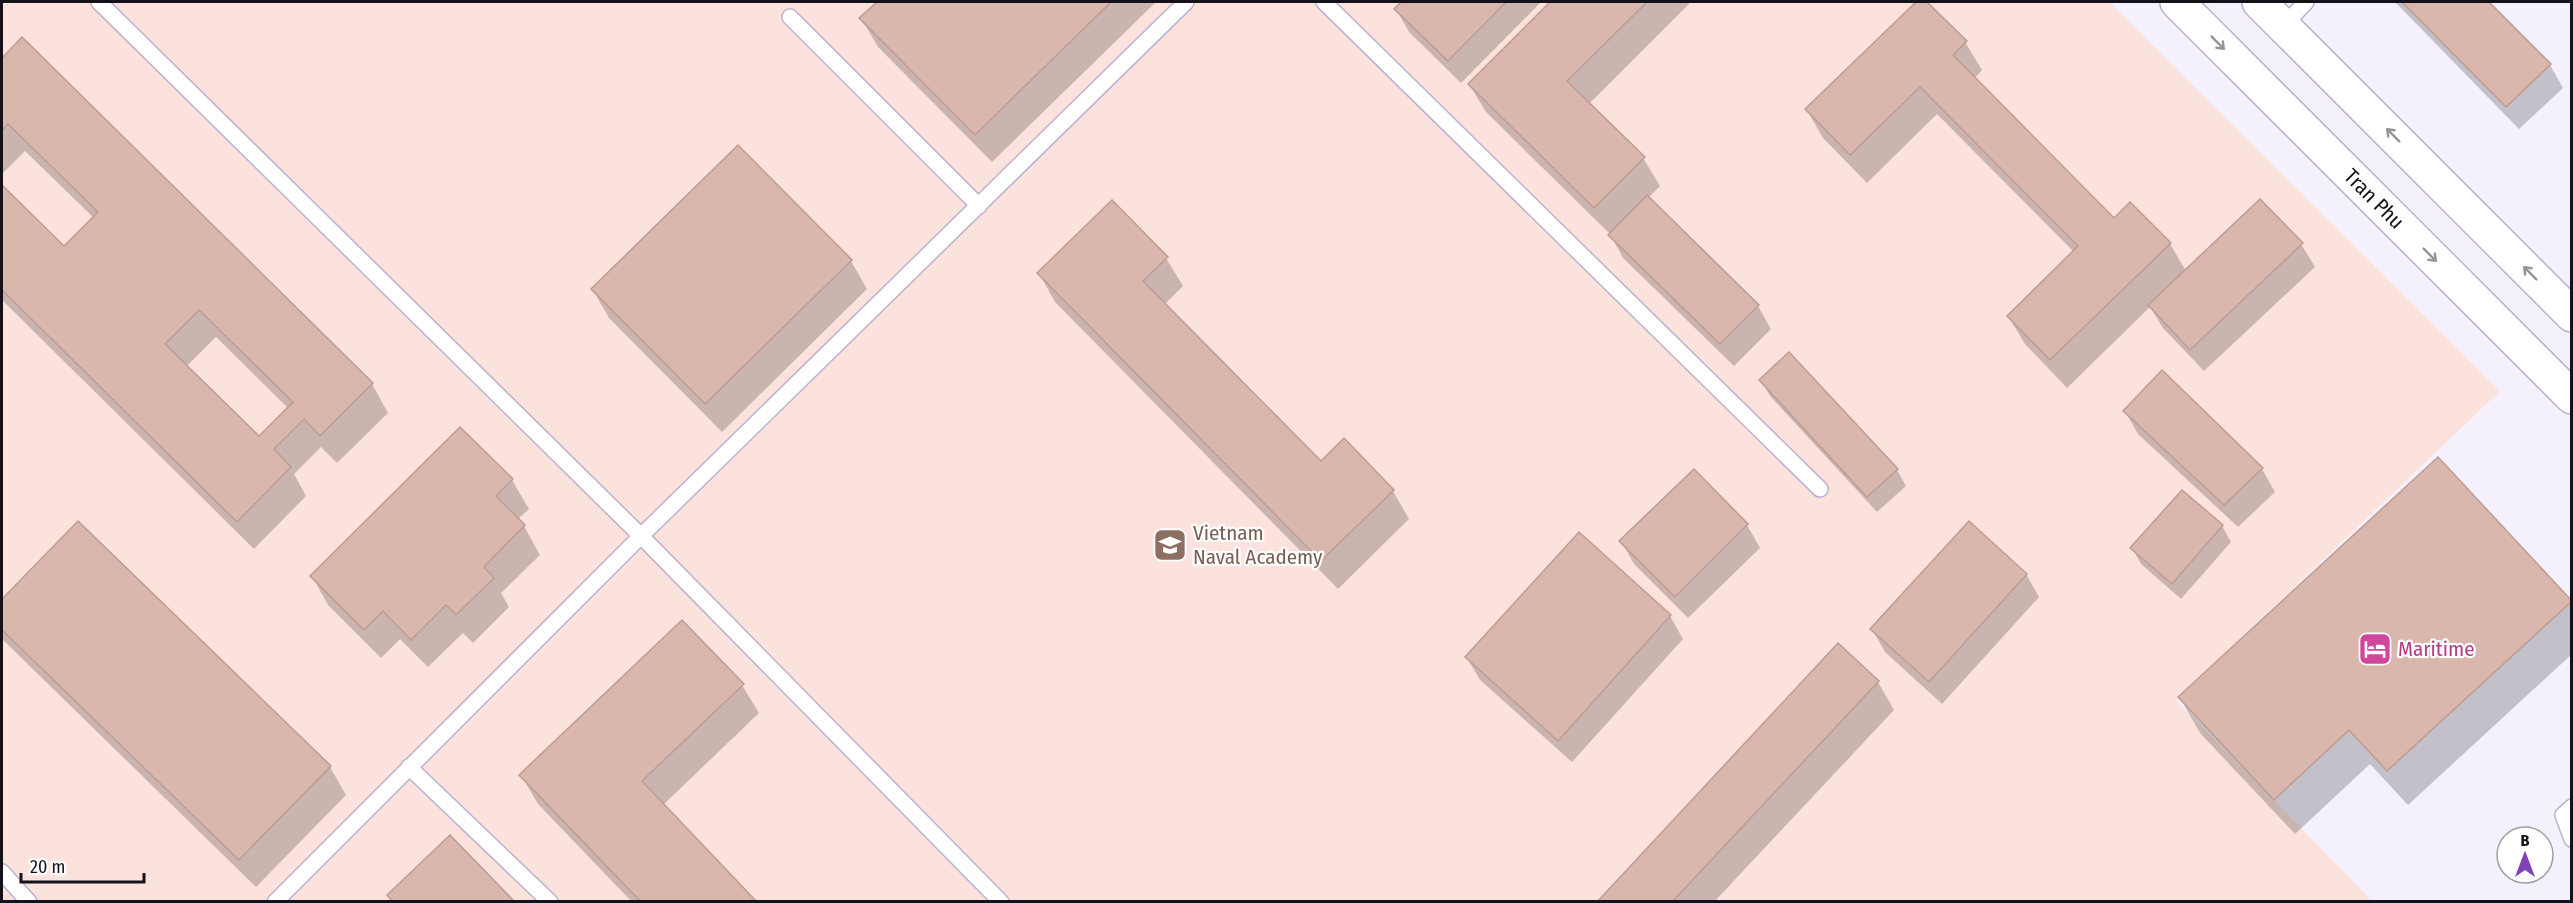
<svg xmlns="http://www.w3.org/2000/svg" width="2573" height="903" font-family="'Fira Sans Condensed',sans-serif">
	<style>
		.education { fill: #fce2dc }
		.shadow { fill: #0003; fill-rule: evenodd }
		.building { fill: #dab7ad; stroke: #be9c93; stroke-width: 1.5; fill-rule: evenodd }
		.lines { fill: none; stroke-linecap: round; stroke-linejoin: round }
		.lane-casing { stroke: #bcb1cf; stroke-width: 18 }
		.secondary-casing { stroke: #bcb1cf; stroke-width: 36 }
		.lane { stroke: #fff; stroke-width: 15 }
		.secondary { stroke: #fff; stroke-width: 33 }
		.oneway { stroke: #969498 }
		.labels { text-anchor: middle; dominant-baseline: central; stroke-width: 4.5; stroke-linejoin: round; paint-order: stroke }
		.street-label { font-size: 21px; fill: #15111b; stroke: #fff }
		.education-label { font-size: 21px; fill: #785e54; stroke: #fff; text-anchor: start }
		.hotel-label { font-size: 21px; fill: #b23c85; stroke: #fff; text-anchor: start }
	</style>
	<rect width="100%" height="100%" fill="#f4f0fc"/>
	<path class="education" d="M2,2H2109L2500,391L2176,700L2372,901L2,902Z"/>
	<g class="shadow">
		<path d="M879,2H1156L992,162L878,47L861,18Z"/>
		<path d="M1403,2H1541L1461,83L1409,32L1396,9Z"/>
		<path d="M1552,2H1691L1589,104L1643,158L1660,186L1648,198L1758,306L1771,329L1734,366L1623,258L1610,234L1486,112L1469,84Z"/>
		<path d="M1918,2H1925L1965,42L1982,70L1974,79L2114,220L2170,244L2186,271L2301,244L2315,267L2204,371L2163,328L2150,307L2067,388L2025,344L2008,316L2074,252L1937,114L1867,183L1823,138L1807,110Z"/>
		<path d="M2395,2H2487L2550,65L2563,88L2519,129Z"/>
		<path d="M22,39L372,384L388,413L337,463L321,447L294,474L306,496L254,549L2,300V187L64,248L94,218L25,151L2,174V60ZM216,337L288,408L259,438L186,367Z"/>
		<path d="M738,147L851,261L867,289L722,432L609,318L593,290Z"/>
		<path d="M1166,258L1183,286L1164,305L1321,463L1344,440L1393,491L1409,519L1338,589L1055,302L1039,273Z"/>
		<path d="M1789,354L1897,470L1906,486L1877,512L1770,396L1761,380Z"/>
		<path d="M2162,372L2262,469L2275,492L2238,527L2138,434L2125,411Z"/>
		<path d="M460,429L512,480L529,509L517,520L524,526L540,555L501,593L509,607L473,643L463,633L428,667L400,639L381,658L328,605L312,576Z"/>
		<path d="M2438,459L2572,603V654L2408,805L2370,764L2295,834L2200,733L2180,698Z"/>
		<path d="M1694,471L1747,525L1760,548L1688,618L1634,564L1621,541Z"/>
		<path d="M2182,492L2222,526L2231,542L2181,599L2141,564L2132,548Z"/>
		<path d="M78,523L330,767L346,795L256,887L2,639V601Z"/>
		<path d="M1579,534L1670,616L1683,639L1572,762L1480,680L1467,658Z"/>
		<path d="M2026,574L2039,597L1942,704L1885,652L1872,629Z"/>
		<path d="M1878,682L1894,710L1714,902H1599Z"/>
		<path d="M742,685L759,713L663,805L755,902H632L538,804L521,775Z"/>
	</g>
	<g class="building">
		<path d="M877,2H1111L975,135L859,18Z"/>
		<path d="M1401,2H1506L1448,61L1394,9Z"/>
		<path d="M1550,2H1647L1567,81L1645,157L1594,208L1468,84Z"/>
		<path d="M1916,2H1927L1967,41L1953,55L2114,218L2130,202L2171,243L2050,360L2007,316L2078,246L1920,87L1850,155L1805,109Z"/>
		<path d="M2402,2H2489L2551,64L2506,107Z"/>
		<path d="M22,37L373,383L320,436L304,419L274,449L291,467L237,522L2,290V185L64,246L98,212L8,124L2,130V58ZM199,310L293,402L259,436L165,344Z"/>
		<path d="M738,145L852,260L705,404L591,289Z"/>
		<path d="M1647,195L1759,305L1720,344L1608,235Z"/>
		<path d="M2260,199L2303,243L2190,350L2148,305Z"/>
		<path d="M1112,200L1168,257L1143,281L1321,461L1344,438L1394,490L1321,561L1037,273Z"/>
		<path d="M1789,352L1898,469L1867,497L1759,380Z"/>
		<path d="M2162,370L2263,468L2224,505L2123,411Z"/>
		<path d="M460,427L513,479L496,496L525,525L484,567L494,578L456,615L446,605L411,640L383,611L364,630L310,576Z"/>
		<path d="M2438,457L2572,601L2387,771L2349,730L2274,800L2178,697Z"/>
		<path d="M1694,469L1748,524L1675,597L1619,541Z"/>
		<path d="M2182,490L2223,525L2172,584L2130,548Z"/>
		<path d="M78,521L331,766L239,860L2,630V599Z"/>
		<path d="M1969,521L2027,574L1929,682L1870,629Z"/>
		<path d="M1579,532L1671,615L1558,741L1465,657Z"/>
		<path d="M682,620L744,684L642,781L757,902H641L519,775Z"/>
		<path d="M1838,643L1879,681L1672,902H1597Z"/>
		<path d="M450,835L515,902H393L387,895Z"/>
	</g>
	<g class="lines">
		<g class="lane-casing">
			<g id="lane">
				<path d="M99,2L641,536L1001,902"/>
				<path d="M1324,2L1820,489"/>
				<path d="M790,17L979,206"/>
				<path d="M2283,26L2306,2"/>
				<path d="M409,767L550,902"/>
				<path d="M2572,807L2563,815L2572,839"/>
				<path d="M2,872L29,902"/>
				<path d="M275,902L641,536L1186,2"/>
			</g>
		</g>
		<g class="secondary-casing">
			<g id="secondary">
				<path d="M2177,2L2572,397"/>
				<path d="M2259,2L2572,315"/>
			</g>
		</g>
		<use href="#lane" class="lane"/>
		<use href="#secondary" class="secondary"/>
	</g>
	<defs><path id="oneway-shaft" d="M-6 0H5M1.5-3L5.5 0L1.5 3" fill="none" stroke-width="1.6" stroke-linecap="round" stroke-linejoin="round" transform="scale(1.5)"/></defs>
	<g class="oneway">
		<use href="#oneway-shaft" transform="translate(2218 43) rotate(45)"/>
		<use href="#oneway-shaft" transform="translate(2393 135) rotate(-135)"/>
		<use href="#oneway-shaft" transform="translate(2430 255) rotate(45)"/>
		<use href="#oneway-shaft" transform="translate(2530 273) rotate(-135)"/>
	</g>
	<defs>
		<g id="university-square" transform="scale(1.725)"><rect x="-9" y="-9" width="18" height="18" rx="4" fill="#8d6e63" stroke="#fff"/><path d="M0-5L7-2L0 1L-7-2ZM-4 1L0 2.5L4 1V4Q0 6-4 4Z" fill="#fff"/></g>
		<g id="hotel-square" transform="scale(1.725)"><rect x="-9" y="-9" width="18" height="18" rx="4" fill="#d1479c" stroke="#fff"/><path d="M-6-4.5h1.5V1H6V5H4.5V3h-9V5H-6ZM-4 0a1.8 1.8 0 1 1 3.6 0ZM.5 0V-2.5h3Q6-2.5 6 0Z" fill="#fff"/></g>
	</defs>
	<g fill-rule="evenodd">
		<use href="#university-square" x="1170" y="545"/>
		<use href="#hotel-square" x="2375" y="649"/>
	</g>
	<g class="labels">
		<g class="street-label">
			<text transform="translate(2374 199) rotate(45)">Tran Phu</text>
		</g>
		<g class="education-label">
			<text x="1193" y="533">Vietnam<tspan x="1193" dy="24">Naval Academy</tspan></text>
		</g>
		<g class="hotel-label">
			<text x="2398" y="649">Maritime</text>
		</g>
	</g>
	<rect width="2573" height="903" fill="none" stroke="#15111b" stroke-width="6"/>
	<g transform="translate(2525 855)"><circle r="28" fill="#ffffff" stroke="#a1a0a4" stroke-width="1.5"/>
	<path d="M0-4.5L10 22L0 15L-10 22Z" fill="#8042b7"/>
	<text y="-9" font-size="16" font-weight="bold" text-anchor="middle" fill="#15111b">B</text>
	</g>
	<path d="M21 873v9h123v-9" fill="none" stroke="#15111b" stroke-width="3"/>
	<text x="30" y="873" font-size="18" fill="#15111b" stroke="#ffffff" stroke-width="4.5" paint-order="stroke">20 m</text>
</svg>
